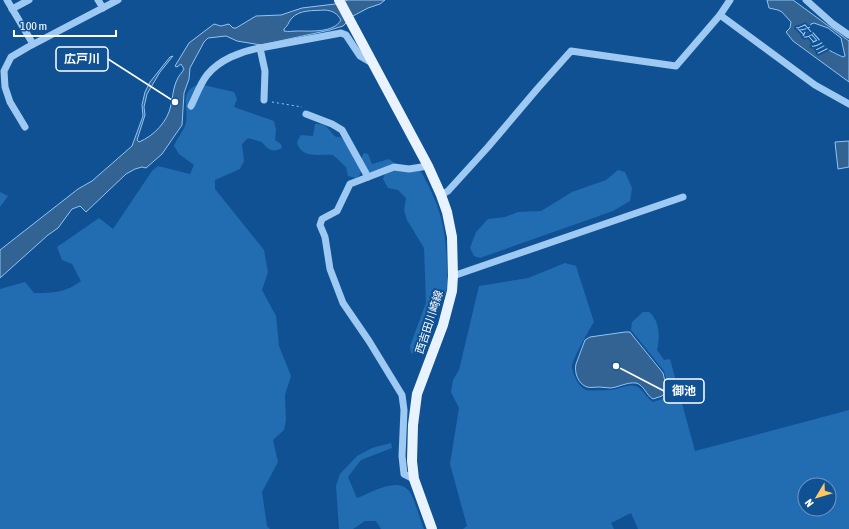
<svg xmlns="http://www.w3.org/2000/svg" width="849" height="529" font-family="'Asap Condensed','Noto Sans JP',sans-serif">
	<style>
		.green { fill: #226cb2; fill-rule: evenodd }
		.water { fill: #336392; stroke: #8ec5f7; fill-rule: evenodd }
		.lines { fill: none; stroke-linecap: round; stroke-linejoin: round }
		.path { stroke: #9dc9f3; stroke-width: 1; stroke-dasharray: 2 3; stroke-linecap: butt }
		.minor { stroke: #9dc9f3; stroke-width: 7 }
		.major { stroke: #e9f3ff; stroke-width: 10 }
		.labels { text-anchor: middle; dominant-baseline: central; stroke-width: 4; stroke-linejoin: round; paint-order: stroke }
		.street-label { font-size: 11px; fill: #fff; stroke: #105193 }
		.water-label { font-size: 12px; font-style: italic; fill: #a9d3fa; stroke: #105193 }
		.leader { fill: none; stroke: #fff; stroke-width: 1.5 }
		.callout-dot { fill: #fff; stroke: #105193; stroke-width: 1.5 }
		.callout { fill: #105193; stroke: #fff; stroke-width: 1.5 }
		.callout-label { font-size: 12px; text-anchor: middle; font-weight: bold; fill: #fff }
	</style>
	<rect width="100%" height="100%" fill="#105193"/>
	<g class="green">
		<path d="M199,84L234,92L237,99L234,107L274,121L276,130L275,140L281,144L282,148C273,153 268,150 262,142L248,138L242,144L244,161L240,169L215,180V189L264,250L268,272L262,290L276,316L279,346L291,376L285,395L286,420L284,430L273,440L278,462L262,492L267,526L270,529H0V289L25,282L34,293C53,293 65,293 81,281L72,264L62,260L57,247L99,218L113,229L152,171L158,166L190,174L194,165L179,154L174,146C177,138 182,133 185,126C191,109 176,93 199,84Z"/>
		<path d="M315,124C328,123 327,129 336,137H340L345,141L361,171L360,175L356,178L348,176L346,167L333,155C319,154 301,159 297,142L301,135L313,136Z"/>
		<path d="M364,153L368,154L372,164L389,159L394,163L393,166L372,173L367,171C363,164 359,160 364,153Z"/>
		<path d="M394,170H420C440,205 446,227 447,267C447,275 449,286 445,294C443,300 436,302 431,304L420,336L428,340L425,350L420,354L411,353L410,346L426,303L424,248L407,220L404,210L406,198L398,190L388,188L383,179L385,173Z"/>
		<path d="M618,170L625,172L632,188L630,201L613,211L480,258L474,256L470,248L476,232L488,219L505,217L518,212L541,211L572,192L606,180Z"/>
		<path d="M0,192L8,196L0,207Z"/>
		<path d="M565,263L576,266L594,322C589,330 573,358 572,366C572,371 575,378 577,381C579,385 582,388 586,390C591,391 605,390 610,390C618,390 627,384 635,386C643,388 646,398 653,402L662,399L668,394L669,390L664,371L631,330L632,322L643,312H649C660,321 660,337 657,350L664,360L670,359L695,451L849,410V529H638L631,513L611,523L614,529H463L467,526L450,464L459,408L451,392L453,380L459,370L479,286L528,278ZM805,485H829V509H805Z"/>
		<path d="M391,443L392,448L361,460L348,477L357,498C371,493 397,476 409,491C414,496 420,520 424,529H381L376,521H365L353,529H339L336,486L340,474L357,456L372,448Z"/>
	</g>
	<g class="water">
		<path d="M348,0H385L380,4L368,8L353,16L343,26L330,30L261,45L237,41L226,36L208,38L204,42L190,68L189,79L184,93L182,125L162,154L146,168L142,167L135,169L126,174L86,212L80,206L72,209L58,228L48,235L0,278V250L78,189L92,181L132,146L143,116L142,105L145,92L150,82L170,57L173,56L160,72L147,94L144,107L145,115L137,140L139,142C154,136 168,121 171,105C173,96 173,88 177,80C178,76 182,73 184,69L181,64L177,67L175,66L189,43L214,24L221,26L229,24L233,28H236L256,16L281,15L302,8L335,4ZM325,10C333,11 337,13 341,20C334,33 310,31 297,31C293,31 289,32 284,31V29C288,26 288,23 291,19C299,9 314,11 325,10Z"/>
		<path d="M767,0H793L849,41V82L793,41L786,32L790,28L791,22L782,12L778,10L769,8ZM814,23L828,28L841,38L845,56L843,57C832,52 805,40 811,24Z"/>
		<path d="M849,141V167L838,169L835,142Z"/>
		<path d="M625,332H630L633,336L663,373L667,390L666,392L662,396L653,399C646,395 644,385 636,383C627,382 619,387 611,388C607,388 603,387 599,387C595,387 591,388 587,387C578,384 574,372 576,364L585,340L590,337Z"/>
	</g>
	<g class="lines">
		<path class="path" d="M272,102L302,107"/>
		<g class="minor">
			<path d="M7,0L33,44"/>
			<path d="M98,0L103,8"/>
			<path d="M806,0L833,24L849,35"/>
			<path d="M12,9L29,0"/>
			<path d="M720,15L815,85L849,104"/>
			<path d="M260,48L341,33L346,35L360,56L372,63"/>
			<path d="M191,106C196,96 200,84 207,75C219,60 241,51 260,48L265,71L264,100"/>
			<path d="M306,114L332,124L342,130L368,177"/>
			<path d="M25,127L10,102L5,87L4,71L11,57L28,47L118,0"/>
			<path d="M441,195L448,191L488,147L538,88L571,51L676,66L720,15L730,0"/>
			<path d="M453,276L683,197"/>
			<path d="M414,479L404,474L402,456L404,410L402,395L369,341L343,303L330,269L325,237L320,225L322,219L337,211L350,184L394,167L409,169L428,166"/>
		</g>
		<path class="major" d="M339,0L428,166L441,195L447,212L452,237L453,276L452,291L443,325L417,394L413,425L412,461L414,479L432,529"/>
	</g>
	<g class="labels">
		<g class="street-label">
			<text transform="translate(429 322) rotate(-72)">西吉田川崎線</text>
		</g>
		<g class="water-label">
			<text transform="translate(811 38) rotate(49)">広戸川</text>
		</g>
	</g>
	<path class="leader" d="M175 102L108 59M616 366L664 391"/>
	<g class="callout-dot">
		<circle cx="175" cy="102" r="4"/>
		<circle cx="616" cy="366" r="4"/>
	</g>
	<g class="callout">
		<rect x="56" y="47" width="52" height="24" rx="4"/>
		<rect x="664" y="379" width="40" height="24" rx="4"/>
	</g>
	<g class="callout-label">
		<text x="82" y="63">広戸川</text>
		<text x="684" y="395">御池</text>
	</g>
	<g transform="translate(817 497) rotate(232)"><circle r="19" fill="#105193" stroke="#7097be"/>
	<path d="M0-3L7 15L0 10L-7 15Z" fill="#ffc75f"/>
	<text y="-6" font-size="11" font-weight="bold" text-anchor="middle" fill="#ffffff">N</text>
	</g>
	<path d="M14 30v6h102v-6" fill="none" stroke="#ffffff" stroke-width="2"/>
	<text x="20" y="30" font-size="12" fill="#ffffff" stroke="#105193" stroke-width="3" paint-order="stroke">100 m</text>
</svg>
